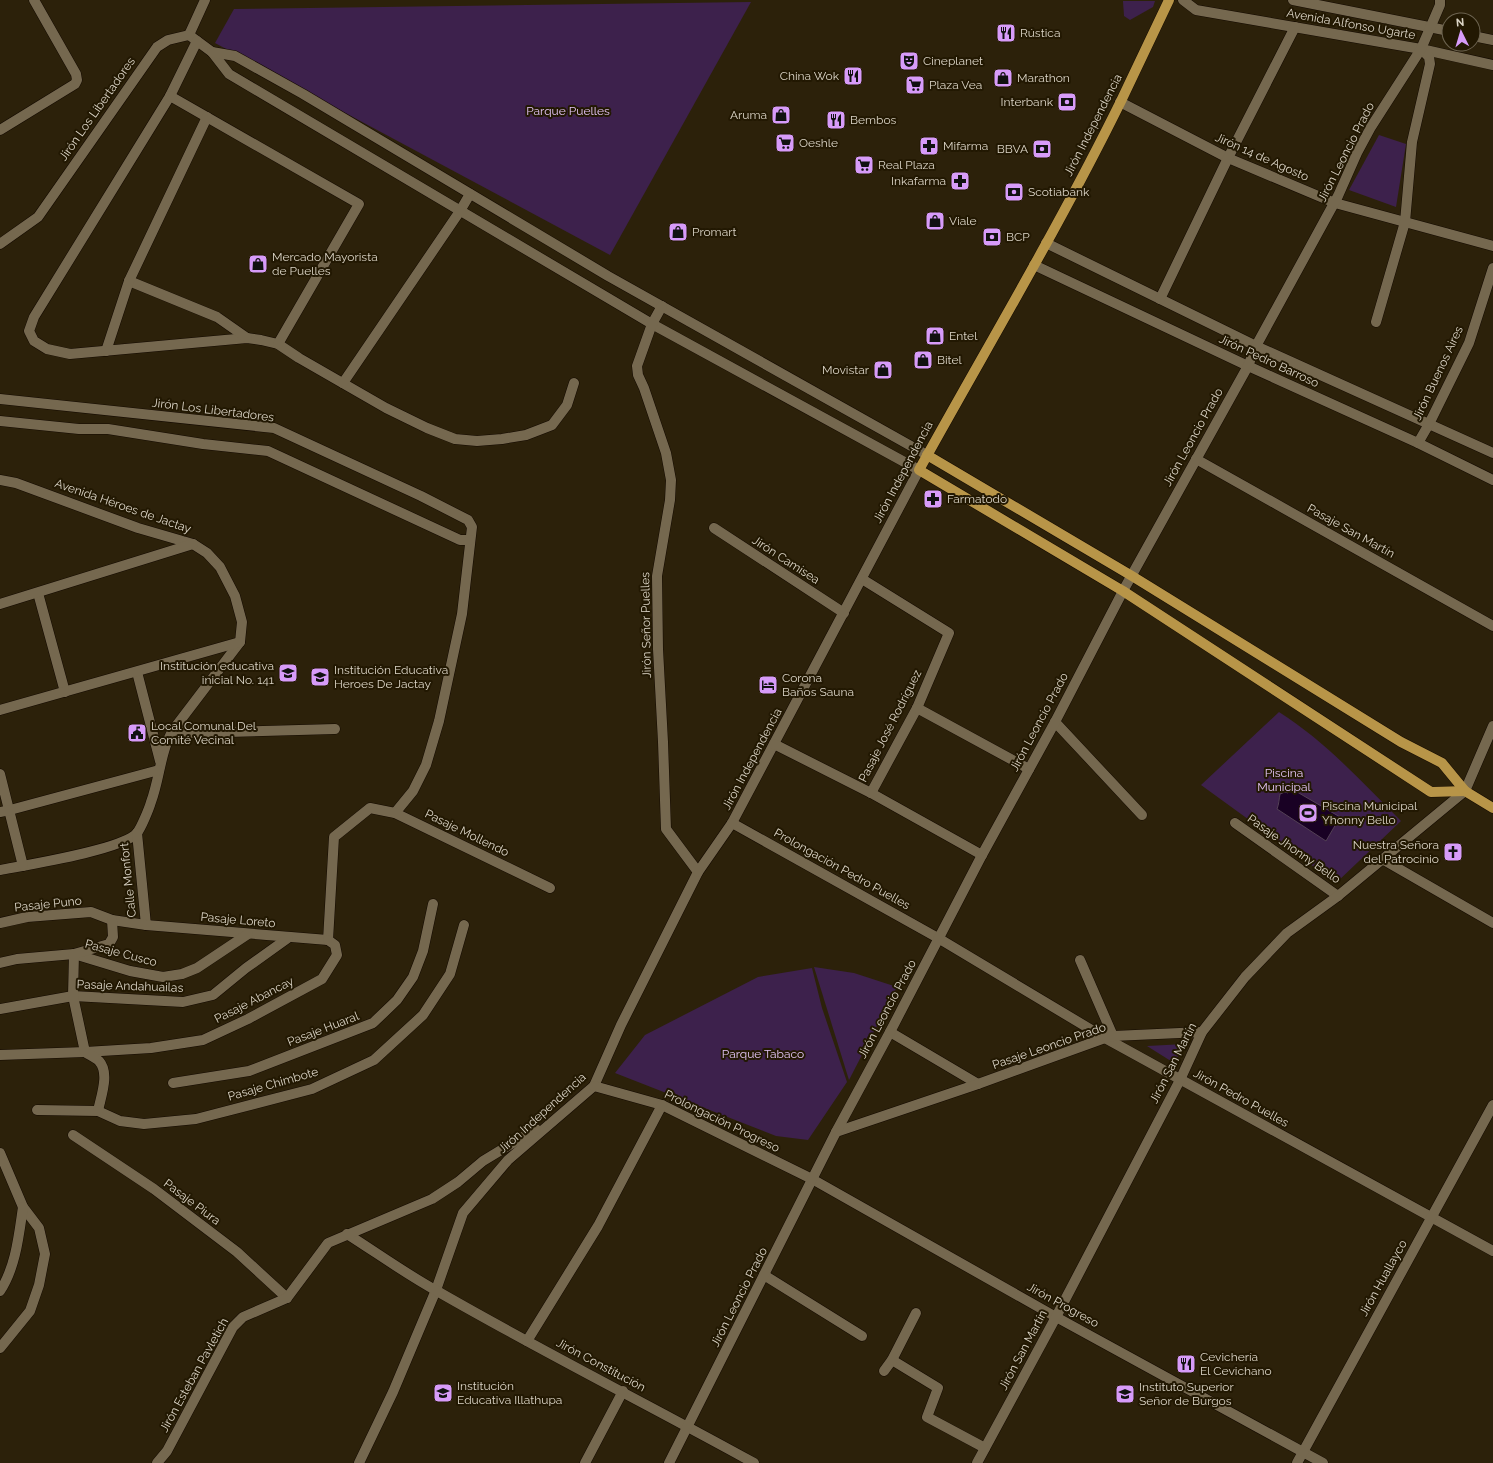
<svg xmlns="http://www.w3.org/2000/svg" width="1493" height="1463" font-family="Raleway,sans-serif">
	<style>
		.green { fill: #3d214c }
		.water { fill: #190124; stroke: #534055 }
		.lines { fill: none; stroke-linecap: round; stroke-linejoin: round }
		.minor-casing { stroke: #140a00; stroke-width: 11 }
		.major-casing { stroke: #140a00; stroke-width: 11 }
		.minor { stroke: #75684f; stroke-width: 10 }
		.major { stroke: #b89548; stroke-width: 10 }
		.labels { text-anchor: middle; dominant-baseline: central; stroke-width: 4; stroke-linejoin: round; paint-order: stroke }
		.street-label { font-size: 12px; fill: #dbd4c6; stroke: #221802 }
		.poi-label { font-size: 12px; fill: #dbd4c6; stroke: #221802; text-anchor: start }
		.park-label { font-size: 12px; fill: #e2c3f5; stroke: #221802 }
	</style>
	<rect width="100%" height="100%" fill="#2c210a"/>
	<g class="green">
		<path d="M1123,1H1155L1153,7L1130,20L1124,16Z"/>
		<path d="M751,2L610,255L215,43L234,9Z"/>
		<path d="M1379,135L1406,144L1396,207L1349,190Z"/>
		<path d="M1279,712C1325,741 1362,782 1401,821L1336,883L1201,785Z"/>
		<path d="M814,967L854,973L897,987L849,1080Z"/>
		<path d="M812,968L822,1008L847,1082L808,1140L776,1136L615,1073L645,1035L758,977Z"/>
		<path d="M1185,1044L1174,1063L1147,1046Z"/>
	</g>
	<path class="water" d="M1292,789L1340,817L1326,841L1277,809C1279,804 1279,799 1280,794L1285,792L1288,793Z"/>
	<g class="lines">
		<g class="minor-casing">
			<g id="minor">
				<path d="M205,0L189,35L212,52L229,74L652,324L919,470L732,823L698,872L621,1025L594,1086L508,1160L463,1213L436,1290L393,1392L359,1463"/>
				<path d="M1183,0L1196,10L1421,49L1493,65"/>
				<path d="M1293,0L1449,31"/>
				<path d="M1473,36L1493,40"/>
				<path d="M197,41L170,96L34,317L29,331L34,341L47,349L70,354L247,338L261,340L278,344L299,358L386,408L427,428L455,439L477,441L502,439L526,435L552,425L567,405L574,383"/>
				<path d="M212,52L235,56L303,94L608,276L927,455"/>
				<path d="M170,96L359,204L278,344"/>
				<path d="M1120,102L1228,158L1335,203L1493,246"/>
				<path d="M0,130L75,84L77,80L76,74L34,0"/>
				<path d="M1046,243L1256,346L1493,453"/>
				<path d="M0,244L38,217L157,47L168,40L189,35"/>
				<path d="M1034,265L1248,366L1418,443L1493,480"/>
				<path d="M129,281L217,317L247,338"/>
				<path d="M1160,299L1228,158L1295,27"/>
				<path d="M662,306L652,324L637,366L638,375L644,388L666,453L671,480L670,500L657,576L658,649L663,742L666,829L698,872"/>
				<path d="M1376,322L1405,222L1412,142L1430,64L1429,57L1421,49"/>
				<path d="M106,351L129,281L207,117"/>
				<path d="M343,383L460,211L470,194"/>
				<path d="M0,399L274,428L421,496L468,520L472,527L462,614L439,721L426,765L413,791L395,813"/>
				<path d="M0,421L79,429H108L203,444L268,451L460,540H470"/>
				<path d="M1418,443L1429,424L1469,343L1493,268"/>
				<path d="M1196,459L1493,626"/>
				<path d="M0,480L16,483L138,528L193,544L207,553L220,567L235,596L242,622L240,642L173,730C160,752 160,778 151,802C149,809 141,828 137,833C122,850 26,865 0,870"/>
				<path d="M714,528L844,613"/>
				<path d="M862,579L949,633L917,708L871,793"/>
				<path d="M38,593L65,692"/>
				<path d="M0,604L193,544"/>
				<path d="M137,672L160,761"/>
				<path d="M917,708L1029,769"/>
				<path d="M0,710L240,642"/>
				<path d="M1055,722L1142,815"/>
				<path d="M173,730L190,733L335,729"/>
				<path d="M774,744L871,793L982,855"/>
				<path d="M0,774L23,866"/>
				<path d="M0,812L10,810L159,770"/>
				<path d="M732,823L938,938L1105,1038L1493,1251"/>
				<path d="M1235,823L1338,896"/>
				<path d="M137,833L146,925"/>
				<path d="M1382,859L1493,923"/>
				<path d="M0,923L27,917L91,912L112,920L146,925L328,940"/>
				<path d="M328,940L334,837L370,808L395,813L550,888"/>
				<path d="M1080,960L1113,1036"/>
				<path d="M0,963L17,959L74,954L130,971L163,977L182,974L197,968L248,934"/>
				<path d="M0,1009L73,996L183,1002L213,995L246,968L288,938"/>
				<path d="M890,1032L978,1084"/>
				<path d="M0,1055L85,1052L151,1048L203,1040L248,1019L322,979L337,955L335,945L328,940"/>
				<path d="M173,1083L249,1071L373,1023L397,1000L413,977L423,951L433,904"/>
				<path d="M594,1086L662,1105L812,1179L1056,1317L1323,1463"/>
				<path d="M37,1110L98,1111L120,1121L144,1124L196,1119L312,1089L374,1060L423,1015L450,974L464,925"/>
				<path d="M98,1111C101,1096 110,1073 99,1061C95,1057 89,1055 85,1052L73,996L74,954L109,944L113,937L112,920"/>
				<path d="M836,1132L978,1084L1105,1038L1113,1036L1202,1032"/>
				<path d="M73,1135L154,1189L237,1252L287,1298"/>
				<path d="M0,1153L23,1207L39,1228L45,1254L39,1285L30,1311L0,1348"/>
				<path d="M347,1234C377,1253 406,1274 437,1291C541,1351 649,1405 754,1463"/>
				<path d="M764,1275L862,1336"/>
				<path d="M0,1291C16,1267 19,1234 23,1207"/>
				<path d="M527,1341L598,1226L662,1105"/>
				<path d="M892,1360L938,1388L927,1417L985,1448"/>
				<path d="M884,1371L892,1360L916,1313"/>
				<path d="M157,1463L167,1451L233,1327L243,1317L287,1298L328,1243L432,1199L458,1182L483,1161L536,1129"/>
				<path d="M585,1463L623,1391"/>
				<path d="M669,1463L836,1132L890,1032L982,855L1055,722L1123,591L1248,366L1256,346L1338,196L1357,153L1371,127L1421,49L1440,5V0"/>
				<path d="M977,1463L1056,1317L1180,1080L1202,1032L1245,977L1287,933L1338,896L1465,791L1493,726"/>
				<path d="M1297,1463L1493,1105"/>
			</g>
		</g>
		<g class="major-casing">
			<g id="major">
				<path d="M1169,0C1153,34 1137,68 1121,101C1059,227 987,347 919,470L1123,591L1431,792L1465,791"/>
				<path d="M927,455L1132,576L1401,742L1442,763L1465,791L1493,808"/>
			</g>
		</g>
		<use href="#minor" class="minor"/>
		<use href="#major" class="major"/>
	</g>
	<defs>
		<g id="restaurant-square" transform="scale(1)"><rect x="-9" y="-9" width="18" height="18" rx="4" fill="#d79bf9" stroke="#221802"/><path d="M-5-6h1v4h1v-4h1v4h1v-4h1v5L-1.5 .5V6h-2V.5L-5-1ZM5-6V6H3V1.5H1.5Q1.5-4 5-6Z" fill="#111"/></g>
		<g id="theatre-square" transform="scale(1)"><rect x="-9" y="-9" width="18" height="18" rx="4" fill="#d79bf9" stroke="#221802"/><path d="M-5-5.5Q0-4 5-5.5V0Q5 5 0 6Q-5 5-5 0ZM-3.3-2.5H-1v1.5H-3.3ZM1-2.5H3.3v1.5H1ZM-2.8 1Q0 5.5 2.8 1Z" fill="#111"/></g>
		<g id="shop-square" transform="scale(1)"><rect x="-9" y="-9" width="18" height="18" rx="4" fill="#d79bf9" stroke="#221802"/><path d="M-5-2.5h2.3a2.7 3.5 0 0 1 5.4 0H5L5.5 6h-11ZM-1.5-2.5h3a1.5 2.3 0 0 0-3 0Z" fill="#111"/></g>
		<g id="supermarket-square" transform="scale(1)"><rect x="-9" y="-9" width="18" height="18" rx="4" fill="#d79bf9" stroke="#221802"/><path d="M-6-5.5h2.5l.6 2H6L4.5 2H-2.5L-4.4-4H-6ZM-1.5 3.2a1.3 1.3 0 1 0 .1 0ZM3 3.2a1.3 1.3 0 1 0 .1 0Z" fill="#111"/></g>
		<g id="bank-square" transform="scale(1)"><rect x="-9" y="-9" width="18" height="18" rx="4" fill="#d79bf9" stroke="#221802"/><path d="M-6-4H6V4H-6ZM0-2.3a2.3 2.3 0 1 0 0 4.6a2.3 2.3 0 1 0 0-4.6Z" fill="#111"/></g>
		<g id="pharmacy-square" transform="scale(1)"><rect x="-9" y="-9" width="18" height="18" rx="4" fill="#d79bf9" stroke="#221802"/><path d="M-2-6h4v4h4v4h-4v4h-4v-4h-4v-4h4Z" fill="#111"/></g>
		<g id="school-square" transform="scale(1)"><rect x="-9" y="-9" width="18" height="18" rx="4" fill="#d79bf9" stroke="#221802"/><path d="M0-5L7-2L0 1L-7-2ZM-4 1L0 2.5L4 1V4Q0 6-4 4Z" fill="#111"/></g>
		<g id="hotel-square" transform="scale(1)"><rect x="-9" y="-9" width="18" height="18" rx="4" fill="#d79bf9" stroke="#221802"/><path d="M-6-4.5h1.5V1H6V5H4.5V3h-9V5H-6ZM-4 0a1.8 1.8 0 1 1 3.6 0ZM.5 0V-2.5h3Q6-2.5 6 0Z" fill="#111"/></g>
		<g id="civic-square" transform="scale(1)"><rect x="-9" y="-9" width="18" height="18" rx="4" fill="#d79bf9" stroke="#221802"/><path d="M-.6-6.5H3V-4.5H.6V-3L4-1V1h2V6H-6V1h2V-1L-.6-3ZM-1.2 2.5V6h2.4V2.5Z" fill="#111"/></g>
		<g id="stadium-square" transform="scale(1)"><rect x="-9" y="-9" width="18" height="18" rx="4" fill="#d79bf9" stroke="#221802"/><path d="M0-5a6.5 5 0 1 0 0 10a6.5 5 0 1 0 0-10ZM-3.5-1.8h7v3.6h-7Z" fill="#111"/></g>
		<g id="church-square" transform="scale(1)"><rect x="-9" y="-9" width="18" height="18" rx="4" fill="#d79bf9" stroke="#221802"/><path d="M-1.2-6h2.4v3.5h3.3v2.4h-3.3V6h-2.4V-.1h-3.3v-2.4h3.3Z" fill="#111"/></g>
		<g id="university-square" transform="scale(1)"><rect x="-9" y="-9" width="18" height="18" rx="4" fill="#d79bf9" stroke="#221802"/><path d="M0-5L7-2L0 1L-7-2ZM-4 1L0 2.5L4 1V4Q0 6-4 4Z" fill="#111"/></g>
	</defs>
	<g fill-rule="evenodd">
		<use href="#restaurant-square" x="1006" y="33"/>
		<use href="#theatre-square" x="909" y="61"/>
		<use href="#restaurant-square" x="853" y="76"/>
		<use href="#shop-square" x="1003" y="78"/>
		<use href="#supermarket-square" x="915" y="85"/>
		<use href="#bank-square" x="1067" y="102"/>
		<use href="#shop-square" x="781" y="115"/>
		<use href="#restaurant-square" x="836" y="120"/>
		<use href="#supermarket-square" x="785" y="143"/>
		<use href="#pharmacy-square" x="929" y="146"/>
		<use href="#bank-square" x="1042" y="149"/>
		<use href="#supermarket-square" x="864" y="165"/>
		<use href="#pharmacy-square" x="960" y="181"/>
		<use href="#bank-square" x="1014" y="192"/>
		<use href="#shop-square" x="935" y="221"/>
		<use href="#shop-square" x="678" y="232"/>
		<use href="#bank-square" x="992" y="237"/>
		<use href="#shop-square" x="258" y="264"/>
		<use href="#shop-square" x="935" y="336"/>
		<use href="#shop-square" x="923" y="360"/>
		<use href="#shop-square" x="883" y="370"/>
		<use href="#pharmacy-square" x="933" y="499"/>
		<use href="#school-square" x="288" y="673"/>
		<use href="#school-square" x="320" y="677"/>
		<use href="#hotel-square" x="768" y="685"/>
		<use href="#civic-square" x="137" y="733"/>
		<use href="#stadium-square" x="1308" y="813"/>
		<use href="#church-square" x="1453" y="852"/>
		<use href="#restaurant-square" x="1186" y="1364"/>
		<use href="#school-square" x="443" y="1393"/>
		<use href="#university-square" x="1125" y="1394"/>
	</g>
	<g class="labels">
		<g class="street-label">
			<text transform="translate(1351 24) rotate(10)">Avenida Alfonso Ugarte</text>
			<text transform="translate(97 109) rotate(-55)">Jirón Los Libertadores</text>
			<text transform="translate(1093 125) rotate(-63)">Jirón Independencia</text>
			<text transform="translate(1346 152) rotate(-63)">Jirón Leoncio Prado</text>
			<text transform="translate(1262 157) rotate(24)">Jirón 14 de Agosto</text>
			<text transform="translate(1269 361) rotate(25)">Jirón Pedro Barroso</text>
			<text transform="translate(1438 373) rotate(-65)">Jirón Buenos Aires</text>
			<text transform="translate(213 410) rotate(7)">Jirón Los Libertadores</text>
			<text transform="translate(1193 437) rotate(-61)">Jirón Leoncio Prado</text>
			<text transform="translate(903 472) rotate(-62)">Jirón Independencia</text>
			<text transform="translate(123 506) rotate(19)">Avenida Héroes de Jactay</text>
			<text transform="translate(1351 531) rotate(29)">Pasaje San Martín</text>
			<text transform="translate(786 560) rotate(33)">Jirón Camisea</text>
			<text transform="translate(646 625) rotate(-91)">Jirón Señor Puelles</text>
			<text transform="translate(1039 722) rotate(-62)">Jirón Leoncio Prado</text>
			<text transform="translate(890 726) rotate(-63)">Pasaje José Rodríguez</text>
			<text transform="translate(752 759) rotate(-62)">Jirón Independencia</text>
			<text transform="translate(467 833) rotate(26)">Pasaje Mollendo</text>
			<text transform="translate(1294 849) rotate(35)">Pasaje Jhonny Bello</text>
			<text transform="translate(842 869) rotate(29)">Prolongación Pedro Puelles</text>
			<text transform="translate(128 880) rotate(-96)">Calle Monfort</text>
			<text transform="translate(48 904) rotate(-6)">Pasaje Puno</text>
			<text transform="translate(238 920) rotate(5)">Pasaje Loreto</text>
			<text transform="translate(121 953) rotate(15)">Pasaje Cusco</text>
			<text transform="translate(130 986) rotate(2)">Pasaje Andahuailas</text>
			<text transform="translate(254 1000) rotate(-27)">Pasaje Abancay</text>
			<text transform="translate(887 1009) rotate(-62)">Jirón Leoncio Prado</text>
			<text transform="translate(323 1029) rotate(-21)">Pasaje Huaral</text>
			<text transform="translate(1049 1046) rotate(-19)">Pasaje Leoncio Prado</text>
			<text transform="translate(1173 1063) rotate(-63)">Jirón San Martín</text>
			<text transform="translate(273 1084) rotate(-16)">Pasaje Chimbote</text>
			<text transform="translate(1241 1098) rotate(29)">Jirón Pedro Puelles</text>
			<text transform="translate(542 1113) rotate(-42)">Jirón Independencia</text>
			<text transform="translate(722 1121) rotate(26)">Prolongación Progreso</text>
			<text transform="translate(192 1202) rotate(37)">Pasaje Piura</text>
			<text transform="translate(1383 1278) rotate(-61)">Jirón Huallayco</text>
			<text transform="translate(739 1297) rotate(-63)">Jirón Leoncio Prado</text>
			<text transform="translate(1063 1305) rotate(29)">Jirón Progreso</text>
			<text transform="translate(1023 1350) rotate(-62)">Jirón San Martín</text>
			<text transform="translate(601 1365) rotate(28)">Jirón Constitución</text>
			<text transform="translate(194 1375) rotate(-61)">Jirón Esteban Pavletich</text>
		</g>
		<g class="poi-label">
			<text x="1020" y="33">Rústica</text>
			<text x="923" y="61">Cineplanet</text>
			<text x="839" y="76" text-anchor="end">China Wok</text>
			<text x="1017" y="78">Marathon</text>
			<text x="929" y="85">Plaza Vea</text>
			<text x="1053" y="102" text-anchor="end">Interbank</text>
			<text x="767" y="115" text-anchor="end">Aruma</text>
			<text x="850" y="120">Bembos</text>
			<text x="799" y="143">Oeshle</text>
			<text x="943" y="146">Mifarma</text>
			<text x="1028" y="149" text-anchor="end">BBVA</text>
			<text x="878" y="165">Real Plaza</text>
			<text x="946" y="181" text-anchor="end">Inkafarma</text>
			<text x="1028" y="192">Scotiabank</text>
			<text x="949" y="221">Viale</text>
			<text x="692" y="232">Promart</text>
			<text x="1006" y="237">BCP</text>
			<text x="272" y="257">Mercado Mayorista<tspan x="272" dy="14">de Puelles</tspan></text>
			<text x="949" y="336">Entel</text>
			<text x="937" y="360">Bitel</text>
			<text x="869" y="370" text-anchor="end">Movistar</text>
			<text x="947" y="499">Farmatodo</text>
			<text x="274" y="666" text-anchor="end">Institución educativa<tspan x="274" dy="14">inicial No. 141</tspan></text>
			<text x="334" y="670">Institución Educativa<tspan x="334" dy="14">Heroes De Jactay</tspan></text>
			<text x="782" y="678">Corona<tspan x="782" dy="14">Baños Sauna</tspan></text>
			<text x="151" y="726">Local Comunal Del<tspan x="151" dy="14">Comité Vecinal</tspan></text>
			<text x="1322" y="806">Piscina Municipal<tspan x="1322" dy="14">Yhonny Bello</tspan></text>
			<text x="1439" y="845" text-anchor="end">Nuestra Señora<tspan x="1439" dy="14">del Patrocinio</tspan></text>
			<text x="1200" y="1357">Cevichería<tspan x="1200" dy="14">El Cevichano</tspan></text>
			<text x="457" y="1386">Institución<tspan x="457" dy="14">Educativa Illathupa</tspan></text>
			<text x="1139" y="1387">Instituto Superior<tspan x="1139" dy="14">Señor de Burgos</tspan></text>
		</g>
		<g class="park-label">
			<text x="568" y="111">Parque Puelles</text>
			<text x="1284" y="773">Piscina<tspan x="1284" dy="14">Municipal</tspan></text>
			<text x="763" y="1054">Parque Tabaco</text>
		</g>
	</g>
	<g transform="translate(1461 32) rotate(355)"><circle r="19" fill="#221802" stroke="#6c6350"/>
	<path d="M0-3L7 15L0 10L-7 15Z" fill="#d79bf9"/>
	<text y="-6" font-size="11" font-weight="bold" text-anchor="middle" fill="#dbd4c6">N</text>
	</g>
</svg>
